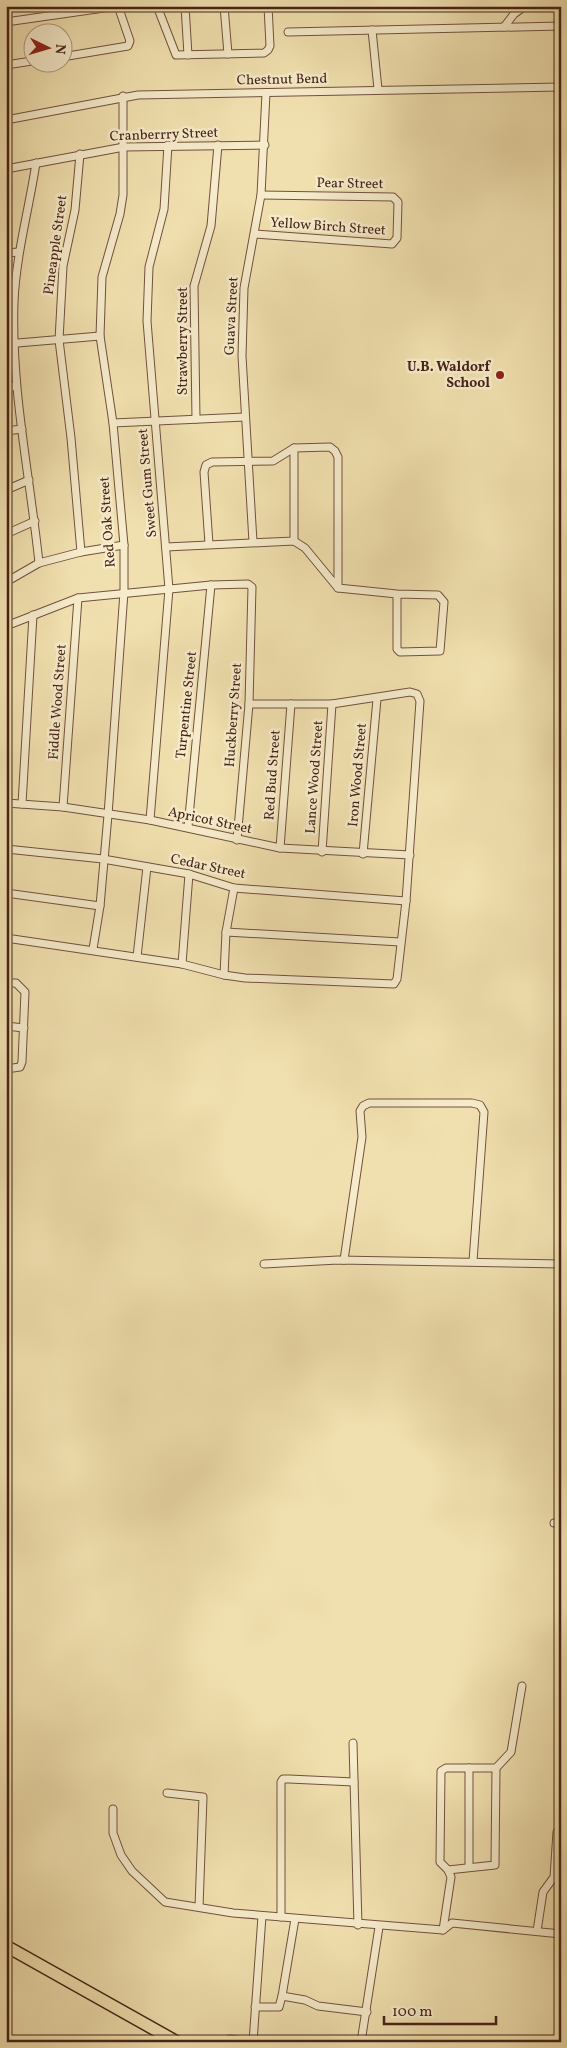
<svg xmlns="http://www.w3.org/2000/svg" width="567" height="2048" font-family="Vollkorn,serif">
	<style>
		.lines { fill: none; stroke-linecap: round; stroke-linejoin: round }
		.minor-casing { stroke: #70523d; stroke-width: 9 }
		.primary-casing { stroke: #452317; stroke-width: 14 }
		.minor { stroke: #f6ebcb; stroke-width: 7 }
		.primary { stroke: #f1e0af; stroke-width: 11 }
		.poi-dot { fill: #8f2418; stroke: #f6ebcb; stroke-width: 2 }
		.labels { text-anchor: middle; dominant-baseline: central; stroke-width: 5; stroke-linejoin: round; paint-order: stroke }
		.street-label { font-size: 14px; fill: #452317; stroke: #f6ebcb }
		.poi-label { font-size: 14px; font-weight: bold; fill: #452317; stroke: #f6ebcb; text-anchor: end }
	</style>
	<rect width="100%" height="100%" fill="#f1e0af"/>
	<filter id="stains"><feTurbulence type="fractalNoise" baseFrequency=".004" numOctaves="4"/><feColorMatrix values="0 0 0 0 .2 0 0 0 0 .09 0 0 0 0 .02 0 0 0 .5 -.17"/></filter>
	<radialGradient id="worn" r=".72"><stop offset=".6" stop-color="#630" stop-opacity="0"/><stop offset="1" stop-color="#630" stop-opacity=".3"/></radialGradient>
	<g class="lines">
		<g class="minor-casing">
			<g id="minor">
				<path d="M157,6L176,55L264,53L268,50L270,46L268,6"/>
				<path d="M185,6L188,55"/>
				<path d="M224,6L228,54"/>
				<path d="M6,22L118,6"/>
				<path d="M504,27L514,14L525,6"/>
				<path d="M372,30L378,89"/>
				<path d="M288,32L561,26"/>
				<path d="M62,57L128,46L130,41L118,6"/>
				<path d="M6,65L32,61"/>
				<path d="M6,120L138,95L561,87"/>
				<path d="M80,154L75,210L63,266L59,340L71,438L81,552"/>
				<path d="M36,163C29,209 16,255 14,302C11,389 30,476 39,563"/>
				<path d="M6,169L124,147L265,145"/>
				<path d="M255,234L392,244L397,238L398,202L393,197L261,195"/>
				<path d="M6,253L19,252"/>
				<path d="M6,344L100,336"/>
				<path d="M6,388L16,386"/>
				<path d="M196,419L194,286L211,226L218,145"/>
				<path d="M113,423L245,417"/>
				<path d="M6,431L22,429"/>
				<path d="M294,448V541"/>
				<path d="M6,490L29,480"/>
				<path d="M6,534L35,521"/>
				<path d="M253,542L242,356L244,288L261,195L266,93"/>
				<path d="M209,544L204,472L206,465L212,462L273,461L294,448L330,447L335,451L338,457V588"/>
				<path d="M166,547L294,541L305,548L338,588L397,594L438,595L444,602L440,651L400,652L397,649V594"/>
				<path d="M6,582L39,563L81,552L124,545"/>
				<path d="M6,626L78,598L211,585L248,584L252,587L249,704L237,840"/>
				<path d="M6,803L63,807L150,820L280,848L410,855"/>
				<path d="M22,804L33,615"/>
				<path d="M63,807L78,598"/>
				<path d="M150,820L169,589L147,321L149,267L164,209L168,145"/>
				<path d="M188,827L211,585"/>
				<path d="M280,848L291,704"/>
				<path d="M6,849L103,859L189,874L234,888L406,901"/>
				<path d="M322,852L332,704"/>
				<path d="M363,854L377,699"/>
				<path d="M6,893L100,906"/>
				<path d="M226,932L400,942"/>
				<path d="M6,938L182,964L224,975L245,978L394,984L397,979L406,901L420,701L417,694L410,692L332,704H249"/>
				<path d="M93,949L100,906L108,815L124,592V545L113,423L100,336L102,277L120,214L123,195V96"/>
				<path d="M137,957L147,867"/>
				<path d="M182,964L189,874"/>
				<path d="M224,975L226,932L234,888"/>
				<path d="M6,983H16L25,992L22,1062L20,1067L6,1069"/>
				<path d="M6,1026L24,1028"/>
				<path d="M344,1260L362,1137L360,1111L363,1106L369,1103H472L480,1105L484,1112L473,1261"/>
				<path d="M264,1264L338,1260L561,1264"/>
				<path d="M554,1523H561"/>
				<path d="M353,1743L358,1925"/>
				<path d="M167,1793L203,1797L199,1907"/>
				<path d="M113,1809V1833L121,1855L132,1871L165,1902L233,1913L443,1930L452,1923L561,1934"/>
				<path d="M469,1866V1768"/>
				<path d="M448,1870L495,1865L496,1768"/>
				<path d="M281,1917V1782L283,1779H289L354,1782"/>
				<path d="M295,1919L282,1996L305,2000L318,2006L367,2012"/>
				<path d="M443,1930L451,1877L448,1870L440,1862L441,1771L446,1768H496L511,1752L522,1686"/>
				<path d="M537,1931L543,1892L554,1877L557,1832"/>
				<path d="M255,2007H279L282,1996"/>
				<path d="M230,2039L249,2042"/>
				<path d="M253,2042L262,1916"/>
				<path d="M361,2042L379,1927"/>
			</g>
		</g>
		<g class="primary-casing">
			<path id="primary" d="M6,1946L177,2042"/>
		</g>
		<use href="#minor" class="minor"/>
		<use href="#primary" class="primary"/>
	</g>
	<circle class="poi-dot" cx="500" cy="375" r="5"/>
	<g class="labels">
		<g class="street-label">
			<text transform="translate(282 80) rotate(-1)">Chestnut Bend</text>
			<text transform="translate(164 135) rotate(-2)">Cranberrry Street</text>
			<text transform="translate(350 184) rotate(1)">Pear Street</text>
			<text transform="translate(328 227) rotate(4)">Yellow Birch Street</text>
			<text transform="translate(56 245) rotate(-82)">Pineapple Street</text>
			<text transform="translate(232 316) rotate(-87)">Guava Street</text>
			<text transform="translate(183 341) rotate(-90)">Strawberry Street</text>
			<text transform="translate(148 483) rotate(-95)">Sweet Gum Street</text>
			<text transform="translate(108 522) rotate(-94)">Red Oak Street</text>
			<text transform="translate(58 702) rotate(-86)">Fiddle Wood Street</text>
			<text transform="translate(187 705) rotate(-84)">Turpentine Street</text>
			<text transform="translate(234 715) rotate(-86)">Huckberry Street</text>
			<text transform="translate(273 775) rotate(-86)">Red Bud Street</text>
			<text transform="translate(358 775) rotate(-85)">Iron Wood Street</text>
			<text transform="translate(315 777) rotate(-86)">Lance Wood Street</text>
			<text transform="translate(210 821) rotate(12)">Apricot Street</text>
			<text transform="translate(208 867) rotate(12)">Cedar Street</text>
		</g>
		<g class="poi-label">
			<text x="490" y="367">U.B. Waldorf<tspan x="490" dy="16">School</tspan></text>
		</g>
	</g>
	<rect width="567" height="2048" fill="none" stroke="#f1e0af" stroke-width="25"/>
	<rect x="8" y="8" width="552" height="2033" fill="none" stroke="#452317" stroke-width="2.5"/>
	<rect x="12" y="12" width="542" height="2023" fill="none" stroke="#452317"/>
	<g transform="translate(48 48) rotate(95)"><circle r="24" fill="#f6ebcb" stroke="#af9b83"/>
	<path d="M0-4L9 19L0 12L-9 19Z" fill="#8f2418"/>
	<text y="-8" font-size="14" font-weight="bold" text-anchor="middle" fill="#452317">N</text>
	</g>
	<path d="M384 2016v8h112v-8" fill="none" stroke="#452317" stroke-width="2.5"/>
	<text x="392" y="2016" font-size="15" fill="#452317" stroke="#f6ebcb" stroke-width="4" paint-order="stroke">100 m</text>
	<rect width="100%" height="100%" filter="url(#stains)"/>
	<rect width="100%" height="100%" fill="url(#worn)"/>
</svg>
